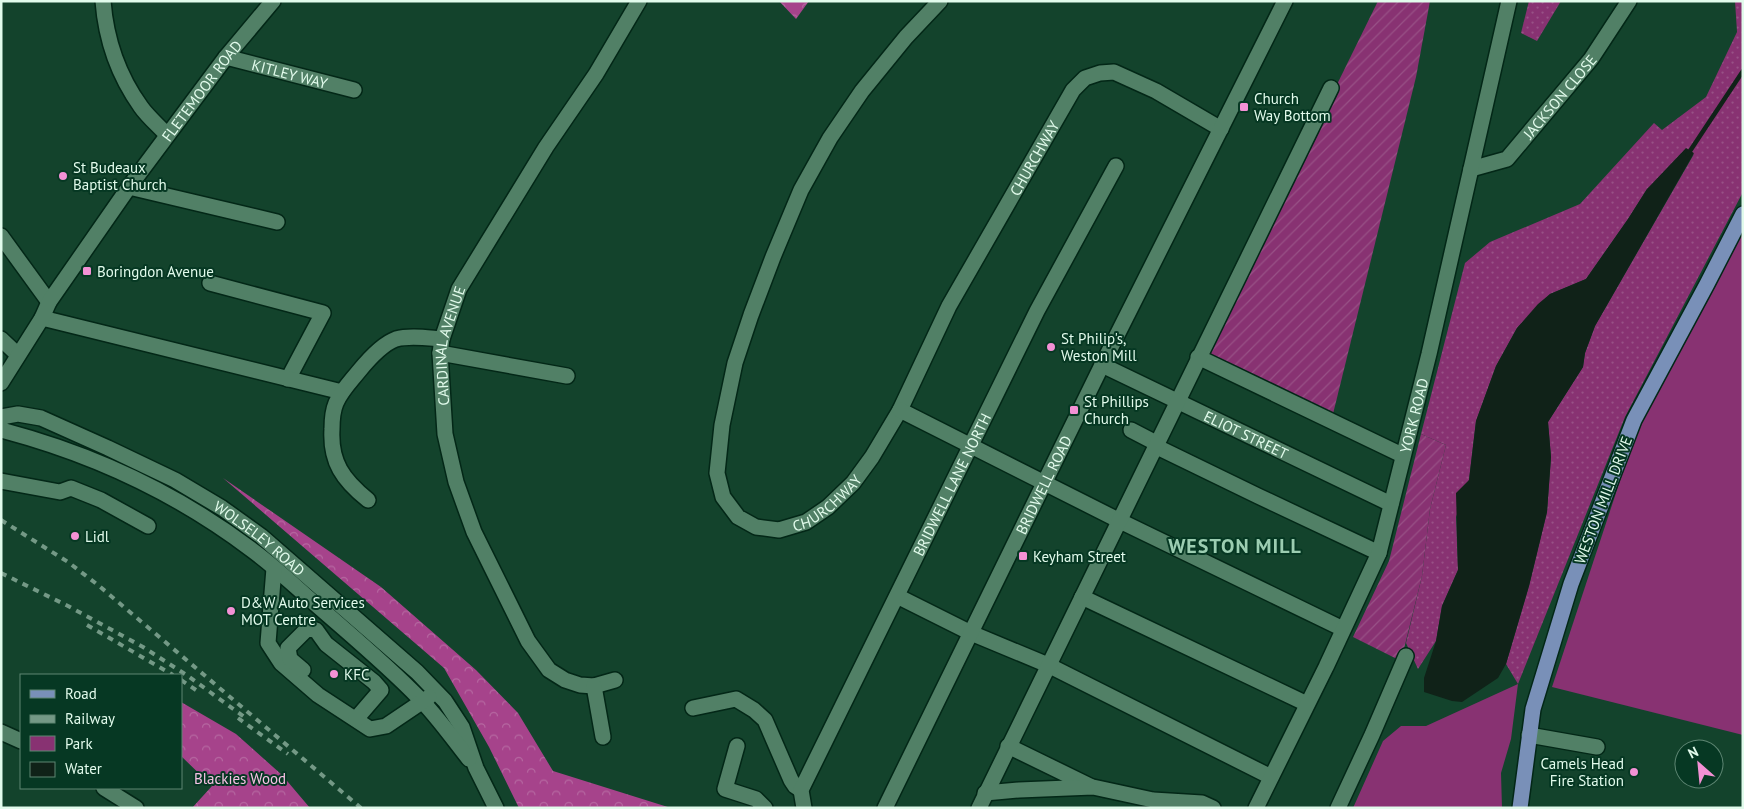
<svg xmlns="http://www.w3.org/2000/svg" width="1744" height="809" font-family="'PT Sans',sans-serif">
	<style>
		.grass { fill: url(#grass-dots) }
		.forest { fill: url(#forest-crowns) }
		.park { fill: #883272 }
		.garden { fill: url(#garden-furrows) }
		.water { fill: #102218 }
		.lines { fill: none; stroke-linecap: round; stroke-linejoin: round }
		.stream { stroke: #102218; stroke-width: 4.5 }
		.minor-casing { stroke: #032717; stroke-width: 18 }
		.major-casing { stroke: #032717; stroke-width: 18 }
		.minor { stroke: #518066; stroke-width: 15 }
		.major { stroke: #7990b8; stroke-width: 15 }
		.rail { stroke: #749986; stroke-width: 4; stroke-dasharray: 6 6; stroke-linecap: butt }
		.poi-dot { fill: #f391d5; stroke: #063823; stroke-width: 2 }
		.labels { text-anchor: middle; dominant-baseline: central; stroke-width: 4; stroke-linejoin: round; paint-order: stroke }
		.street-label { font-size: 15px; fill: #e2fbec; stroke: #063823 }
		.poi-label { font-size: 15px; fill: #e2fbec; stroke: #063823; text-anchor: start }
		.park-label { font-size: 15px; fill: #f6c2e4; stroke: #063823 }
		.district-label { font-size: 20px; font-weight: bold; letter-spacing: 1px; fill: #9ccdb1; stroke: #063823 }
	</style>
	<defs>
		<pattern id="grass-dots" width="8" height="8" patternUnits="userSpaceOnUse" patternTransform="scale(1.25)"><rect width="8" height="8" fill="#883272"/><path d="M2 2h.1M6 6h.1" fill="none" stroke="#985186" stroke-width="1.8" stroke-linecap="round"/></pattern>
		<pattern id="forest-crowns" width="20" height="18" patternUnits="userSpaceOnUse" patternTransform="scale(1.25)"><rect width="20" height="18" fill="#a6438b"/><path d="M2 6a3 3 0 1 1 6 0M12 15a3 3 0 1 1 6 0" fill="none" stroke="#b668a1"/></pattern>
		<pattern id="garden-furrows" width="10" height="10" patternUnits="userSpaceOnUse" patternTransform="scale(1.25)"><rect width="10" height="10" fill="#883272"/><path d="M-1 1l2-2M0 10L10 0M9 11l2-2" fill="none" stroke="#985186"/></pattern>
	</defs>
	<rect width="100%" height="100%" fill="#13432c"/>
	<g class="grass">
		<path d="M1529,1H1561L1537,41L1521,33Z"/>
		<path d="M1735,1H1743V192L1625,417L1518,684L1506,664L1529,586L1547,512L1551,457L1548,422L1583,367L1585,353L1595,326L1694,154L1647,189L1628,219L1586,279L1550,294L1517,328L1496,366L1476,421L1469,480L1456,517L1458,570L1442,606L1436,641L1418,669L1406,643L1422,576L1430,509L1446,445L1421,434L1465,263L1490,242L1580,204L1654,123L1662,130L1706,97L1737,32Z"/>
	</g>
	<g class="forest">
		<path d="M779,1H809L796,19Z"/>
		<path d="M223,478L381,587L476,670L518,713L553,771L671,808H519L489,747L444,668Z"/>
		<path d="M181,702L236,734L282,775L310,808H192L212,786L181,756Z"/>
	</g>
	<g class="park">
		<path d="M1743,227V735L1552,687L1641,417Z"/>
		<path d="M1518,684L1511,739L1501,773L1502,808H1353L1383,741L1401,726H1426Z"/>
	</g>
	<g class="garden">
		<path d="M1378,1H1430L1416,77L1332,418L1204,355Z"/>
		<path d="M1421,434L1446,445L1430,509L1422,576L1401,661L1353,637L1389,561Z"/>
	</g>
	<path class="water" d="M1686,148L1694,153L1595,326L1585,353L1583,367L1548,422L1551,457L1547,512L1529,586L1506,664L1498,678L1462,702L1452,701L1424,692V678L1436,641L1442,606L1458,570L1456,493L1469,480L1476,421L1496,366L1517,328L1538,304L1550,294L1586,279L1628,219L1647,189Z"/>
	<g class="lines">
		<path class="stream" d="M1688,154L1743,71"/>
		<g class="minor-casing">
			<g id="minor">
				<path d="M103,1C106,40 118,75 141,107C148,117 159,126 167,135"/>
				<path id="s1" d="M940,1L906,37L862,91L830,138L801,190L773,257L751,315L735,363L722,425L717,473L723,497L738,517L756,527L779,530L806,522L828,507L853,483L872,457L900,410L949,306L1073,90L1085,78L1100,73L1114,72L1156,91L1221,129"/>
				<path id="s2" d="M226,57L354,90"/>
				<path id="s3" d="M1471,169L1507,159L1591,59L1629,1"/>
				<path d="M129,187L277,222"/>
				<path d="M1,236L49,302"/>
				<path d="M210,283L323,313L288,379"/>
				<path d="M42,318L342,392"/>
				<path d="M1,339L18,355"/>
				<path d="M440,353L567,376"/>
				<path d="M1198,357L1402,455"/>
				<path id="s4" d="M1102,365L1391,504"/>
				<path id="s5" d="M1,383L42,318L49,302L129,187L226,57L273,1"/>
				<path d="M900,410L1120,521L1343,629"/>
				<path id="s6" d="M1,417L18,414L41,418L108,448L175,480L222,508L261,536L417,672L445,701L462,727L476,768L496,808"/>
				<path d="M1,428L5,431C95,455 178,494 252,550C278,569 302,593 327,614C358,641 390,668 419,698C437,716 453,739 469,759"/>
				<path d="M1131,430L1156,443"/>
				<path d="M1155,446L1258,496L1379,553"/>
				<path d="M1,481L60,492L71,488L101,500L148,526"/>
				<path d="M368,500C343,480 330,462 332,429C332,421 333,410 336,403C341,391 351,381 359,371C368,360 382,344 396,339C410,335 428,338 442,339"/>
				<path d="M274,568L268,643L281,663L318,695L370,729L386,726L429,697"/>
				<path d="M897,596L971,633L1048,665L1271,777"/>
				<path d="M1082,597L1307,704"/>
				<path d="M303,670L290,659L288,648L307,629L316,630L326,644L374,682L381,690L356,719"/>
				<path id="s7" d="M615,680L594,686L580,685L565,680L549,670L528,641L474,532L456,482L445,434L440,353L442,339L459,289L546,147L596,74L639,1"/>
				<path d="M594,686L603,737"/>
				<path d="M693,708L736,699L754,710L765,720L791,780L795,786L801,790"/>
				<path d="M1,732L21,741"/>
				<path d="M1529,735L1597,747"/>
				<path d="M737,746L725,789L756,799L765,808"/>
				<path d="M1008,746L1090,786"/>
				<path d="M104,788L136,808"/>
				<path d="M985,793L1019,790L1093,787L1153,800L1202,803L1213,808"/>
				<path id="s8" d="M804,808L801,790L1037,311L1116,166"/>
				<path id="s9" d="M885,808L1102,365L1285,1"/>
				<path d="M979,808L1331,88"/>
				<path id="s10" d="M1256,808L1326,667L1379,553L1429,354L1509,1"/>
				<path d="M1338,808L1372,735L1406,656"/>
			</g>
		</g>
		<g class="major-casing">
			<path id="major" d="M1520,808L1533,709L1571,584L1634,420L1707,284L1743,214"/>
		</g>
		<use href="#minor" class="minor"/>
		<use href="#major" class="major"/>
		<g class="rail">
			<path d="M1,520L68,562L98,585L361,808"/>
			<path d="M1,573L68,606L143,647L188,676L247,719"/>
			<path d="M87,625L173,675"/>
			<path d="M181,680L196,690"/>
			<path d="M238,718L288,754"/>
		</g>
	</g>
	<g class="poi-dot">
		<rect x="1239" y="102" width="10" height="10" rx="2.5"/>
		<circle cx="63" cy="176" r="5"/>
		<rect x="82" y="266" width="10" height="10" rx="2.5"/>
		<circle cx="1051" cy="347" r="5"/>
		<rect x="1069" y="405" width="10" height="10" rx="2.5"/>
		<circle cx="75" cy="536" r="5"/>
		<rect x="1018" y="551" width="10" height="10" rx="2.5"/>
		<circle cx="231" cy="611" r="5"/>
		<circle cx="334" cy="674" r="5"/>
		<circle cx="1634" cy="772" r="5"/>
	</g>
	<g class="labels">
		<g class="street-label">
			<text stroke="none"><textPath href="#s2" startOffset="66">KITLEY WAY</textPath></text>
			<text stroke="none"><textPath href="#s5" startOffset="355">FLETEMOOR ROAD</textPath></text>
			<text stroke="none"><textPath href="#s3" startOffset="119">JACKSON CLOSE</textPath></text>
			<text stroke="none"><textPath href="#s1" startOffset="1088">CHURCHWAY</textPath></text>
			<text stroke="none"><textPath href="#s7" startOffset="420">CARDINAL AVENUE</textPath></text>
			<text stroke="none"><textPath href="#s10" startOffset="425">YORK ROAD</textPath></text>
			<text stroke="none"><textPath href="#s4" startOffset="160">ELIOT STREET</textPath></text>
			<text stroke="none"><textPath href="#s9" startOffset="360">BRIDWELL ROAD</textPath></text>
			<text stroke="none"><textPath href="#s8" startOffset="359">BRIDWELL LANE NORTH</textPath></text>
			<text stroke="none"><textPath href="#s1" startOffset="682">CHURCHWAY</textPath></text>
			<text transform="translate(1603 500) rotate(-69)">WESTON MILL DRIVE</text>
			<text stroke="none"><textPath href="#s6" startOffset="291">WOLSELEY ROAD</textPath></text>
		</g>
		<g class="poi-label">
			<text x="1254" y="98">Church<tspan x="1254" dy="17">Way Bottom</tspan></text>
			<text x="73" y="167">St Budeaux<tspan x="73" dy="17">Baptist Church</tspan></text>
			<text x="97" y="271">Boringdon Avenue</text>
			<text x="1061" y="338">St Philip's,<tspan x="1061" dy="17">Weston Mill</tspan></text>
			<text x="1084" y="401">St Phillips<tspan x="1084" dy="17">Church</tspan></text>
			<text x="85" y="536">Lidl</text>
			<text x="1033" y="556">Keyham Street</text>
			<text x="241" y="602">D&amp;W Auto Services<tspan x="241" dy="17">MOT Centre</tspan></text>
			<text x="344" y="674">KFC</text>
			<text x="1624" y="763" text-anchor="end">Camels Head<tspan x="1624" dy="17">Fire Station</tspan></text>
		</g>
		<g class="park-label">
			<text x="240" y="778">Blackies Wood</text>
		</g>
		<g class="district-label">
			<text x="1235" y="546">WESTON MILL</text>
		</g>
	</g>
	<rect width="1744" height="809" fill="none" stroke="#e2fbec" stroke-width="5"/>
	<rect x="20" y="674" width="162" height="115" fill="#063823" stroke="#5e8673"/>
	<rect x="30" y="690" width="25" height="8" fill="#7990b8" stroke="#5e8673"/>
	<text x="65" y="699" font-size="15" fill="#e2fbec">Road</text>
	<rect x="30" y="715" width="25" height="8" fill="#749986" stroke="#5e8673"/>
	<text x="65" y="724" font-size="15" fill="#e2fbec">Railway</text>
	<rect x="30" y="736" width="25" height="15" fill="#883272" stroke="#5e8673"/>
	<text x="65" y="749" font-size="15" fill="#e2fbec">Park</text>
	<rect x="30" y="762" width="25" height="15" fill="#102218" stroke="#5e8673"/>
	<text x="65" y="774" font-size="15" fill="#e2fbec">Water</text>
	<g transform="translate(1699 764) rotate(333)"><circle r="24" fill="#063823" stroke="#5e8673"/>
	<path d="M0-4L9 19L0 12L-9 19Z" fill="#f391d5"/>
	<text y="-8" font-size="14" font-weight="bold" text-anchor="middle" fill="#e2fbec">N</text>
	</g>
</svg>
